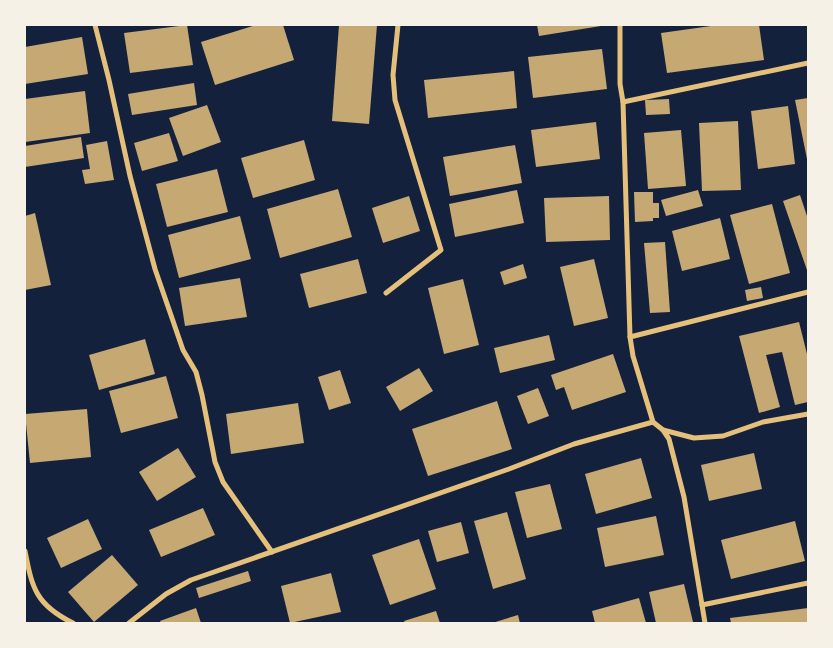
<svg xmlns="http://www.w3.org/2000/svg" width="833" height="648" font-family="Quicksand,sans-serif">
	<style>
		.building { fill: #c6a872 }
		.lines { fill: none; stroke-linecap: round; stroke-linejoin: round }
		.minor { stroke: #e5c07b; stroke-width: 5 }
	</style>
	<rect width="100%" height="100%" fill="#14213d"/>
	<g class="building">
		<path d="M187,25L193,65L130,73L124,33Z"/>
		<path d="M256,25H283L294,60L215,85L201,42Z"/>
		<path d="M339,25H377L369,124L332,121Z"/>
		<path d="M537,25H601V26L539,36Z"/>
		<path d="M718,25H759L764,60L667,73L661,33Z"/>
		<path d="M82,37L88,74L25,84V47Z"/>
		<path d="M602,49L607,89L533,98L528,57Z"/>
		<path d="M514,71L517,108L428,118L424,80Z"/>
		<path d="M194,83L197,105L132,115L128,94Z"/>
		<path d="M85,91L90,133L25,142V99Z"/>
		<path d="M808,98V159H807L795,100Z"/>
		<path d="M669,99L670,114L646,115L645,100Z"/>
		<path d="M207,105L221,142L183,156L169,118Z"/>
		<path d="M788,106L795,164L758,169L751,111Z"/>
		<path d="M738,121L741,190L702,191L699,123Z"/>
		<path d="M596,122L600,159L536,167L531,130Z"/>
		<path d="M681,130L686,186L648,189L644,133Z"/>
		<path d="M169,133L178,161L142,171L134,143Z"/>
		<path d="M81,137L84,158L25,167V146Z"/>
		<path d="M304,140L315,180L253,198L241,158Z"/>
		<path d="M107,141L114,180L85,184L82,170L90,169L86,145Z"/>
		<path d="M515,145L522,183L450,196L443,157Z"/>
		<path d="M217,169L228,212L167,227L156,184Z"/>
		<path d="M338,189L352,237L280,258L267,209Z"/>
		<path d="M517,190L524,223L455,237L449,204Z"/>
		<path d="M698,190L703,206L666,216L661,200Z"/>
		<path d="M634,192H653V203H659V218H653V221L635,222Z"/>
		<path d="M800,195L808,219V273L783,201Z"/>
		<path d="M409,196L420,231L383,243L372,208Z"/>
		<path d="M609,196L610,240L546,242L544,198Z"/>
		<path d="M772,204L790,273L749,284L730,215Z"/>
		<path d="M35,213L51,285L25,290V216Z"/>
		<path d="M240,216L251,259L179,278L168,235Z"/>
		<path d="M720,218L730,259L682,271L672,231Z"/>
		<path d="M665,242L670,312L650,313L644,243Z"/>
		<path d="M358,259L367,293L309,308L300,274Z"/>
		<path d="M594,259L608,318L574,326L560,267Z"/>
		<path d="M523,264L527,278L504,285L500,272Z"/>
		<path d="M240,278L247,317L185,326L179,288Z"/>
		<path d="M463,279L479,345L444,354L428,288Z"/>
		<path d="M761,287L763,298L747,301L745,290Z"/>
		<path d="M799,322L808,358V402L795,405L782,352L766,355L780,407L759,413L739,336Z"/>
		<path d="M549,335L555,360L500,373L494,348Z"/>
		<path d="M145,339L155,374L99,390L89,355Z"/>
		<path d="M613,354L626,392L572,410L564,387L556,390L551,375Z"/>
		<path d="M419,368L433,391L400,411L386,387Z"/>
		<path d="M340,370L351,403L329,410L318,377Z"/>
		<path d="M166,376L178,418L121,433L109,391Z"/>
		<path d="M538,388L549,416L528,424L517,396Z"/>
		<path d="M497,401L512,449L428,476L412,429Z"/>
		<path d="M298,403L304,443L231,454L226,414Z"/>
		<path d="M87,409L91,457L30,463L25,414Z"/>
		<path d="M178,448L196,477L157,501L139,472Z"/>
		<path d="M754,453L762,489L709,501L701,465Z"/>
		<path d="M641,458L652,498L596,514L585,474Z"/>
		<path d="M550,484L562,529L527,538L515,492Z"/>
		<path d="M203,508L215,535L161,557L149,530Z"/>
		<path d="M507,512L526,579L493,589L474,521Z"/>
		<path d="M656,516L664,555L605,567L597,528Z"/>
		<path d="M88,519L102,549L61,568L47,538Z"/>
		<path d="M795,521L805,561L731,579L721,540Z"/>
		<path d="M461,522L469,553L437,562L428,531Z"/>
		<path d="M419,539L436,589L390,605L372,555Z"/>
		<path d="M112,555L138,585L94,622L68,592Z"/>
		<path d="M248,571L251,581L199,598L196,588Z"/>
		<path d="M331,573L341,612L290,623L281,586Z"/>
		<path d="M684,584L693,622L656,623L649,592Z"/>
		<path d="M639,598L646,623H595L592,611Z"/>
		<path d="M196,608L201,623H161L160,621Z"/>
		<path d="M808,608V623H731L730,618Z"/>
		<path d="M436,611L440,623H405L404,621Z"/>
		<path d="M518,615L520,623H492Z"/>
	</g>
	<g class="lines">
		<g class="minor">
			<path d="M95,25L109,80L130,176L155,269L173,321L183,350L196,372L202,395L215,462L223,482L272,552"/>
			<path d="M620,25V84L623,102L630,337L633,356L653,422L663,430L669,439L684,497L705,623"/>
			<path d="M623,102L808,63"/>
			<path d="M386,293L441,250L395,100L393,75L398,25"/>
			<path d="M630,337L808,292"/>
			<path d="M663,430L694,438L723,436L763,422L808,414"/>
			<path d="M25,551C32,588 36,605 73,623"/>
			<path d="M702,605L808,583"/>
			<path d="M129,623L166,594L191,580L509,469L574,444L653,422"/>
		</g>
	</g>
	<rect width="833" height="648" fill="none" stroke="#f6f1e7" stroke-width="52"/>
</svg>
